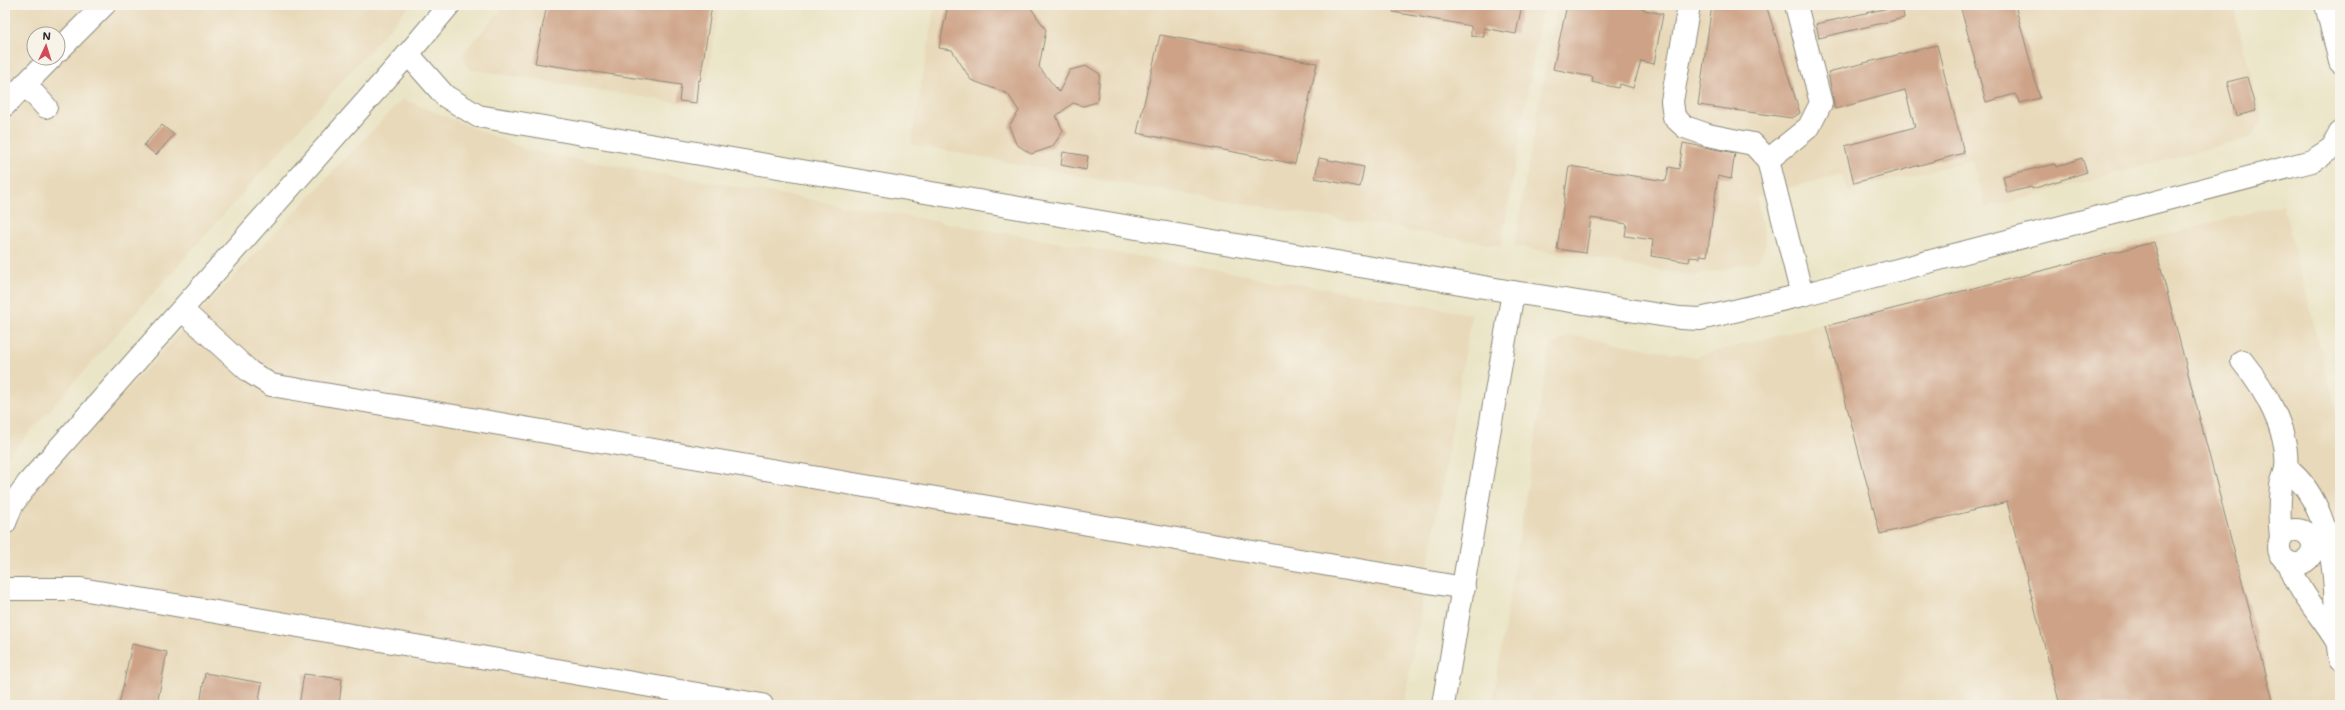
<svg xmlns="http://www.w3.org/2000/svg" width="2345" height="710" font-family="Mali,sans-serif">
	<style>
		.built { fill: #e8d9ba; fill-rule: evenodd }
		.building { fill: #cda286 }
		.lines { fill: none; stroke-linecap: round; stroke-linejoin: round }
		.minor-casing { stroke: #8b887a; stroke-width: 24 }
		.minor { stroke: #fff; stroke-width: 22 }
	</style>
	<rect width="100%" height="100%" fill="#f7f3e8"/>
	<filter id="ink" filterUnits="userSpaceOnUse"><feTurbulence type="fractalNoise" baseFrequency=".025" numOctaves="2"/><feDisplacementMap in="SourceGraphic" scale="8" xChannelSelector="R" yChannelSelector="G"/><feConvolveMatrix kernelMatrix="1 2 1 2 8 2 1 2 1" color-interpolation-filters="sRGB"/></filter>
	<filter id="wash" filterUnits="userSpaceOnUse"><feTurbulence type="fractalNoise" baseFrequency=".012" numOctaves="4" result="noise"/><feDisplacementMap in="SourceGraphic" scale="16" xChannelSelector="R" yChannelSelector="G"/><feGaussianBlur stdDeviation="0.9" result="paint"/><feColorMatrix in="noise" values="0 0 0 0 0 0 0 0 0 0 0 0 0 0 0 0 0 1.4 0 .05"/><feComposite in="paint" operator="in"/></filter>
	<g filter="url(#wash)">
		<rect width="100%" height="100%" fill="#ebe5c8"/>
		<g class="built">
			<path d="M5,5H410L5,460ZM34,34H58V58H34Z"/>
			<path d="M506,5H720L702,107L469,69L463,53Z"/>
			<path d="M935,5H1543L1501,246L1107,181L911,144Z"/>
			<path d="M1557,5H2233L2262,119L2251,137L1986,208L1972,160L1848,191L1841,174L1756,197L1766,244L1758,261L1695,276L1514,246Z"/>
			<path d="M402,99L530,151L1472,314L1404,705H5V518Z"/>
			<path d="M2283,204L2340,425V705H1492L1550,347L1570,335L1695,357Z"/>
		</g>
		<g id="blocks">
			<g class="building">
				<path d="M547,5H712L700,81L698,80L696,103L679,101L681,85L535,63Z"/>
				<path d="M948,5H1029L1046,30L1039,67L1059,92L1070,70L1087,66L1100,74L1097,102L1083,106L1073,103L1056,116L1063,131L1052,147L1031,154L1016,144L1009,126L1019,111L1008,94L971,80L952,50L939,48Z"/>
				<path d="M1394,5H1522L1516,34L1484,28V37L1471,36V26L1393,12Z"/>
				<path d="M1567,5H1622L1663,14L1654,64L1641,61L1633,88L1620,84L1618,88L1592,82L1593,77L1553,69Z"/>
				<path d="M1712,5H1766L1800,113L1792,118L1698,105Z"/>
				<path d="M1902,5L1904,18L1819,38L1816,24Z"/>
				<path d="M1960,5H2015L2040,98L2020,103L2015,94L1986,102Z"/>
				<path d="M1160,35L1317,63L1295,164L1137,133Z"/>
				<path d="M1937,45L1964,153L1854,183L1845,146L1915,127L1905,90L1835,109L1828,72Z"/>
				<path d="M2247,77L2256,111L2236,116L2227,82Z"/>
				<path d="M162,125L174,135L156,155L144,145Z"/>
				<path d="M1683,143L1735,153L1731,179L1718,176L1707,256L1700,255V258L1690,257L1689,262L1651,256L1653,240L1625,236L1627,224L1591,218L1586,253L1557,249L1569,166L1666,181L1669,167L1679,169Z"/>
				<path d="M1063,152L1088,156L1086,170L1061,165Z"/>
				<path d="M1319,158L1364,167L1360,187L1315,178Z"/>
				<path d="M2082,158L2087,172L2032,189L2031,187L2007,193L2003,176L2055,164L2056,167Z"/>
				<path d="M2154,242L2274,705H2060L2007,502L1880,534L1826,326Z"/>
				<path d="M132,644L167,652L157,705H119Z"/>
				<path d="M205,673L262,683L258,705H200Z"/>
				<path d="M304,674L342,679L339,705H299Z"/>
			</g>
		</g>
	</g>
	<g filter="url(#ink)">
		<use href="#blocks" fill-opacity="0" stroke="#8b887a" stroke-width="1"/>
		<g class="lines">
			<g class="minor-casing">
				<g id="minor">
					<path d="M1689,5L1672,101L1674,117L1685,127L1708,135L1753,144L1768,160L1802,295"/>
					<path d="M2326,5L2340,62"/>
					<path d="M58,51L104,5"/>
					<path d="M408,54L445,96L478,116L1513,292L1680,318L1700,319L1802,295L2312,161L2332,148L2340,133"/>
					<path d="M25,84L46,107"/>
					<path d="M5,105L51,58"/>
					<path d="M1768,160L1809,127L1821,103L1796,5"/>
					<path d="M182,310L250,372L271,385L1464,588"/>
					<path d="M2242,361C2264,388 2290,432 2286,468C2285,474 2282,480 2281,486C2279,504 2279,520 2281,538"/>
					<path d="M2286,468C2321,494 2332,547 2335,589C2336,613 2335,636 2340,659"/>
					<path d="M5,523L12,505L28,483L408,54L449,5"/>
					<circle cx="2296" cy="547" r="17"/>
					<path d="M2289,563C2299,594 2319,612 2336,640"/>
					<path d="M5,589H81L762,705"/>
					<path d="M1443,705L1513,292"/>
				</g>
			</g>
			<use href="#minor" class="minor"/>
		</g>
	</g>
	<rect width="2345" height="710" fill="none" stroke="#f7f3e8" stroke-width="20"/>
	<g transform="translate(46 46) rotate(4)"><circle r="19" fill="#f7f3e8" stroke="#a5a39c"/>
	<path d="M0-3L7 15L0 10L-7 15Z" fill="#d1495b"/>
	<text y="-6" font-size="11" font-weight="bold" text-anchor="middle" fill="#2b2b2b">N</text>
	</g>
</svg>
